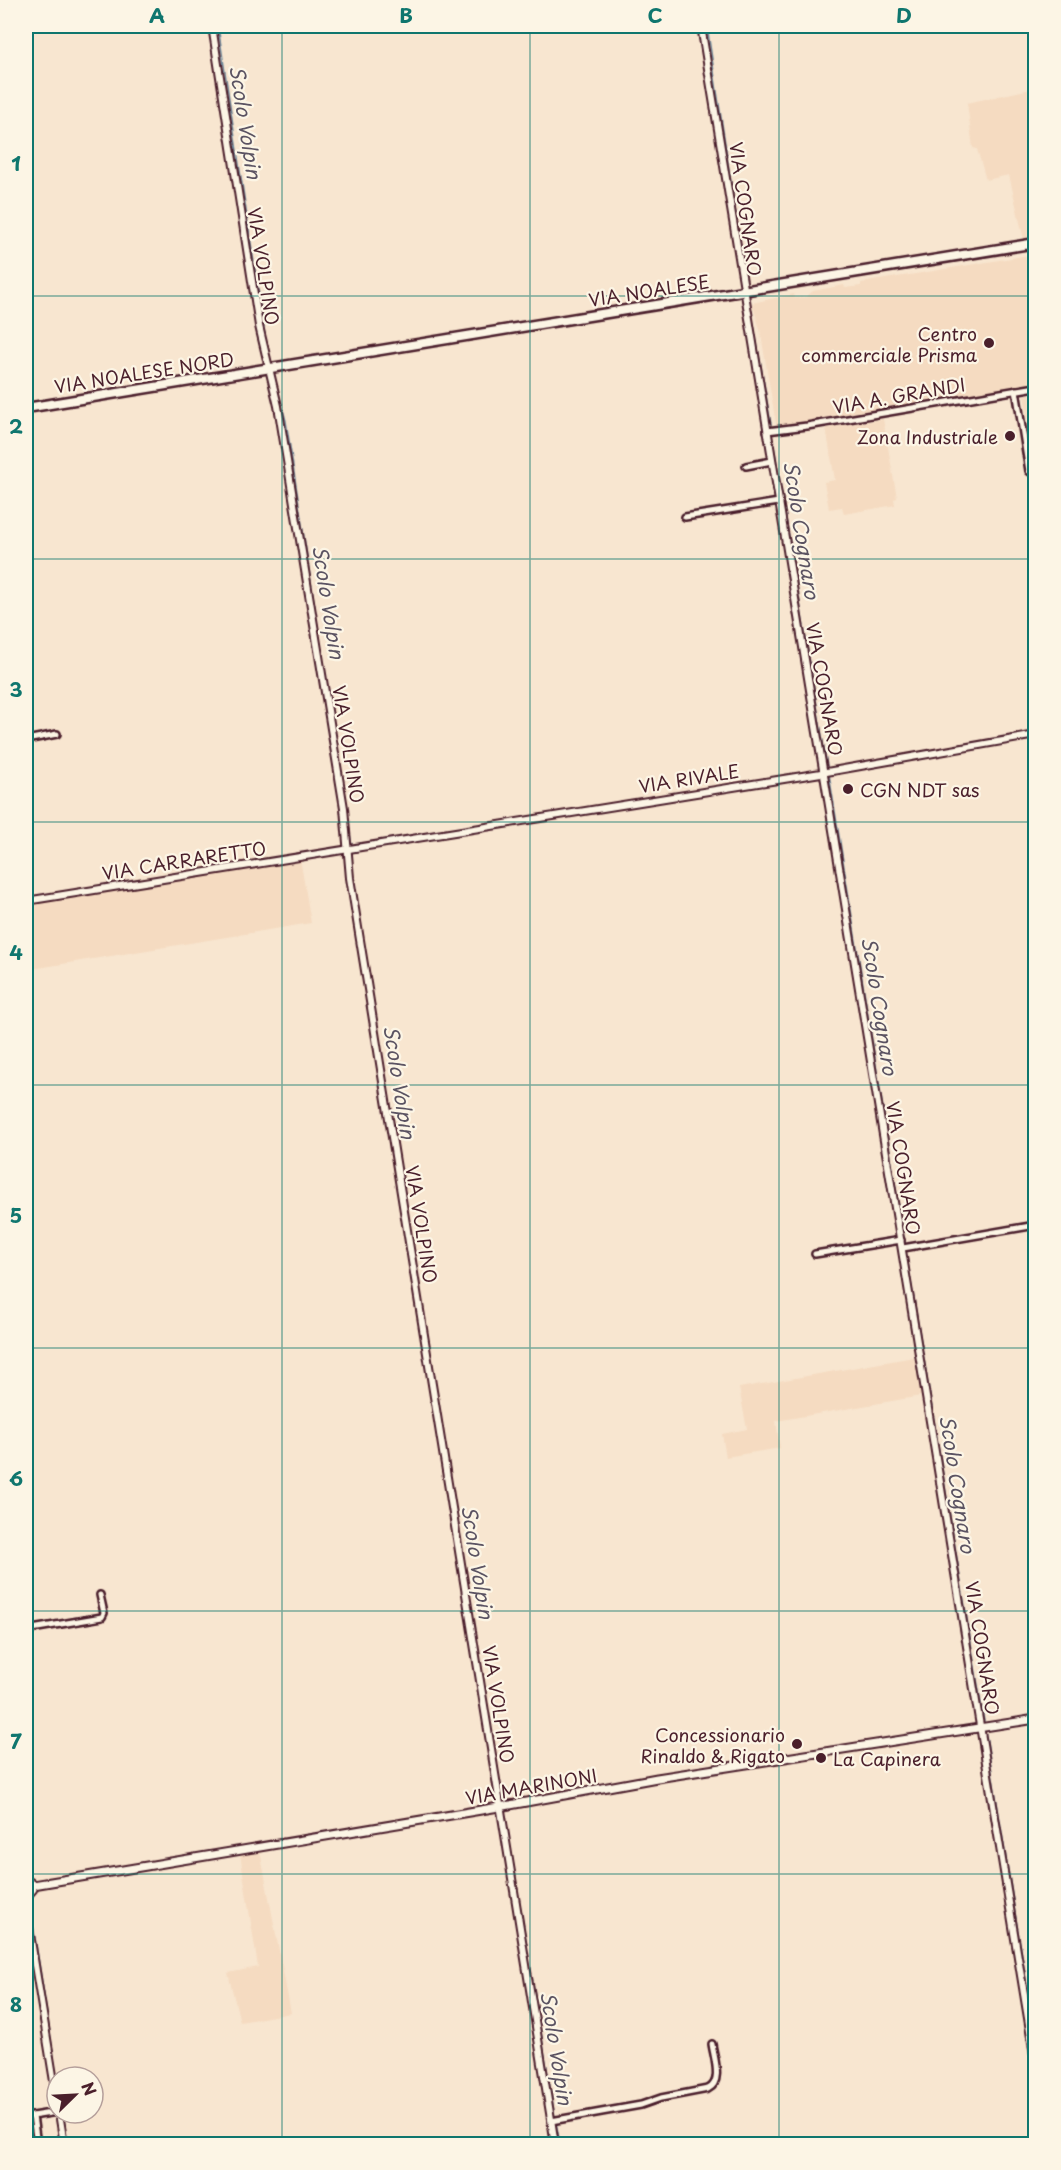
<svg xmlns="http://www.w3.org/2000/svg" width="1061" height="2170" font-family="'Playpen Sans',sans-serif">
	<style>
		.built { fill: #f5dbc1 }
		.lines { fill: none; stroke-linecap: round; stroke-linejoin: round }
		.stream { stroke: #6d879a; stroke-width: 1.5 }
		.minor-casing { stroke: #4a1f2b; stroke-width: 10 }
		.tertiary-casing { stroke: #4a1f2b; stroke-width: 10 }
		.secondary-casing { stroke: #4a1f2b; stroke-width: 11 }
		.primary-casing { stroke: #4a1f2b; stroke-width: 13 }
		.minor { stroke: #fcf5e5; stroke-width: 5 }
		.tertiary { stroke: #fcf5e5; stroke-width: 6 }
		.secondary { stroke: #fcf5e5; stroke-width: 7 }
		.primary { stroke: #fcf5e5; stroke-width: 8 }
		.grid { fill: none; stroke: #0f766e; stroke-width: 1.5; stroke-opacity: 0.55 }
		.poi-dot { fill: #4a1f2b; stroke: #fcf5e5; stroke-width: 2 }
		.labels { text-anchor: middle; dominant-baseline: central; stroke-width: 4.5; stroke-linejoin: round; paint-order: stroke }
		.street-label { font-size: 18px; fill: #4a1f2b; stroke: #fcf5e5 }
		.poi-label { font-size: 18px; fill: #4a1f2b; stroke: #fcf5e5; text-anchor: end }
		.water-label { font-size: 20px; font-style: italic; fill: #5b5362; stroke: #fcf5e5 }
		.neatline { fill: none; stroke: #0f766e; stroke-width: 2 }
		.grid-label { font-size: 20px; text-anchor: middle; font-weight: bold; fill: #0f766e }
	</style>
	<rect width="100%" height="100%" fill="#f8e6d0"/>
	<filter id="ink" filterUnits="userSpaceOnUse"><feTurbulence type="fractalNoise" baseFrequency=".0167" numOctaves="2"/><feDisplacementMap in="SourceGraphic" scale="12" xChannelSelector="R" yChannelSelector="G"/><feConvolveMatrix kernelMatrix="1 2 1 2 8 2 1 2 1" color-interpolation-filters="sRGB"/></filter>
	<g filter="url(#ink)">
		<g class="built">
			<path d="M1035,88V237L1024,240L1009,175L986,180L977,149L973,148L967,103Z"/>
			<path d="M1035,254V383L789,426L776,424L760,329L752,303L794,294L795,298L806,297L813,291L844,285L845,288L861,286V283Z"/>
			<path d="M1035,393H1036L1035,468L1024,395Z"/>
			<path d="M883,419L897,498L894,499L895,505L844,514L842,507L829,509L824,482L835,480L826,428Z"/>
			<path d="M300,858L311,923L26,970V904Z"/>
			<path d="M914,1357L921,1396L776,1421L780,1448L726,1457L722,1434L747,1429L739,1388Z"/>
			<path d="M260,1851L291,2013L240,2022L228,1973L258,1967L240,1854Z"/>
		</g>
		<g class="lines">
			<g class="stream">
				<path d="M218,26L267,348"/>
				<path d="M707,26L747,286"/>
				<path d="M750,303L771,424"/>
				<path d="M274,375L286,421L352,846"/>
				<path d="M773,440L827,766"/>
				<path d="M829,774L905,1244"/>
				<path d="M353,875L502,1798"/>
				<path d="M906,1251L984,1721"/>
				<path d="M986,1735L1036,2041"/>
				<path d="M505,1813L555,2117"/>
				<path d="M30,1906L57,2077"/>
				<path d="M63,2113L68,2144"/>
				<path d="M556,2122L560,2144"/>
			</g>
			<g class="minor-casing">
				<g id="minor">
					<path d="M1016,390L1029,471L1036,476"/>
					<path d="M767,431L807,426L1036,387"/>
					<path d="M746,466L772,461"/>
					<path d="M685,517L779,502"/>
					<path d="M26,740L57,734"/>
					<path d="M903,1248L1036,1225"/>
					<path d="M815,1254L901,1240"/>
					<path d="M26,1630L102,1617L104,1613L100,1595"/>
					<path d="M33,2116L37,2144"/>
					<path d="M26,2117L57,2112"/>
					<path d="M551,2121L641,2105L661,2098L708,2089C723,2082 714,2058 712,2044"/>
				</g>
			</g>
			<g class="tertiary-casing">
				<g id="tertiary">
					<path d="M212,26L259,326L278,406L344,808L350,878L555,2144"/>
					<path d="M701,26L1036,2067"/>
					<path d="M26,901L821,773L1036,735"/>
					<path d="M26,1910L57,2100"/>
					<path d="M59,2113L64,2144"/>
				</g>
			</g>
			<g class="secondary-casing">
				<g id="secondary">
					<path d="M26,1880L31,1883L33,1889L26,1897"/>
					<path d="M33,1885L499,1807L657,1778L1036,1719"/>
				</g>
			</g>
			<g class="primary-casing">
				<path id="primary" d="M26,408L1036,243"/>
			</g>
			<use href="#minor" class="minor"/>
			<use href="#tertiary" class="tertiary"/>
			<use href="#secondary" class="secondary"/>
			<use href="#primary" class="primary"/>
		</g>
	</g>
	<path class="grid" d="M282,26V2144M530,26V2144M779,26V2144M26,296H1036M26,559H1036M26,822H1036M26,1085H1036M26,1348H1036M26,1611H1036M26,1874H1036"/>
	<g class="poi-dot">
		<circle cx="989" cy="343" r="6"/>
		<circle cx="1010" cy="436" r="6"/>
		<circle cx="848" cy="789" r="6"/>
		<circle cx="797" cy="1744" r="6"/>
		<circle cx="821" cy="1758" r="6"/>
	</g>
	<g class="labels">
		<g class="street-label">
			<text transform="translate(746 209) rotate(82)">VIA COGNARO</text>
			<text transform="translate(264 266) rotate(81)">VIA VOLPINO</text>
			<text transform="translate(649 290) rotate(-9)">VIA NOALESE</text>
			<text transform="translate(144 372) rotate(-9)">VIA NOALESE NORD</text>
			<text transform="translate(899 395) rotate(-10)">VIA A. GRANDI</text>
			<text transform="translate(825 689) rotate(80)">VIA COGNARO</text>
			<text transform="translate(349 744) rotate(81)">VIA VOLPINO</text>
			<text transform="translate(689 778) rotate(-9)">VIA RIVALE</text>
			<text transform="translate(184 860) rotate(-9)">VIA CARRARETTO</text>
			<text transform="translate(904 1168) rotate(81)">VIA COGNARO</text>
			<text transform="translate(422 1224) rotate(81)">VIA VOLPINO</text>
			<text transform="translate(983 1648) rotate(81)">VIA COGNARO</text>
			<text transform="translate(499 1704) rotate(81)">VIA VOLPINO</text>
			<text transform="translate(531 1786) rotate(-10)">VIA MARINONI</text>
		</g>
		<g class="poi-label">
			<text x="977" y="333">Centro<tspan x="977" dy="21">commerciale Prisma</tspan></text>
			<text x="998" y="436">Zona Industriale</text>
			<text x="860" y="789" text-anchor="start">CGN NDT sas</text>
			<text x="785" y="1734">Concessionario<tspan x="785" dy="21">Rinaldo &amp; Rigato</tspan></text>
			<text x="833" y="1758" text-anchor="start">La Capinera</text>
		</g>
		<g class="water-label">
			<text transform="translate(246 122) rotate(81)">Scolo Volpin</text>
			<text transform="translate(802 530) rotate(81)">Scolo Cognaro</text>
			<text transform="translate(329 602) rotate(81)">Scolo Volpin</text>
			<text transform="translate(880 1006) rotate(81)">Scolo Cognaro</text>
			<text transform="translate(400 1082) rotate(81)">Scolo Volpin</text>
			<text transform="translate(958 1484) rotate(81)">Scolo Cognaro</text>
			<text transform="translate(478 1562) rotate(81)">Scolo Volpin</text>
			<text transform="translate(557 2048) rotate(81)">Scolo Volpin</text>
		</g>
	</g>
	<rect width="1061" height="2170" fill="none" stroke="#fcf5e5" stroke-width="66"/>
	<g transform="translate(75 2095) rotate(66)"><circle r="28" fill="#fcf5e5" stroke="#b59f9b" stroke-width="1.5"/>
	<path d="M0-4.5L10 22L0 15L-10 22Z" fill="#4a1f2b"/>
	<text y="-9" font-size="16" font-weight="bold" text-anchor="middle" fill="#4a1f2b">N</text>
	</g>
	<rect x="33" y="33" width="995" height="2104" class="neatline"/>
	<g class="grid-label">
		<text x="157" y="23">A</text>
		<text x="406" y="23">B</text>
		<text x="655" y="23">C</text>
		<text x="904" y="23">D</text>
		<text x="16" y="171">1</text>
		<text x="16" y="434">2</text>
		<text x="16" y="697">3</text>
		<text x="16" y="960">4</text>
		<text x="16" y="1223">5</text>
		<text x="16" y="1486">6</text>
		<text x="16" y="1749">7</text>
		<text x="16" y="2012">8</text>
	</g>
</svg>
